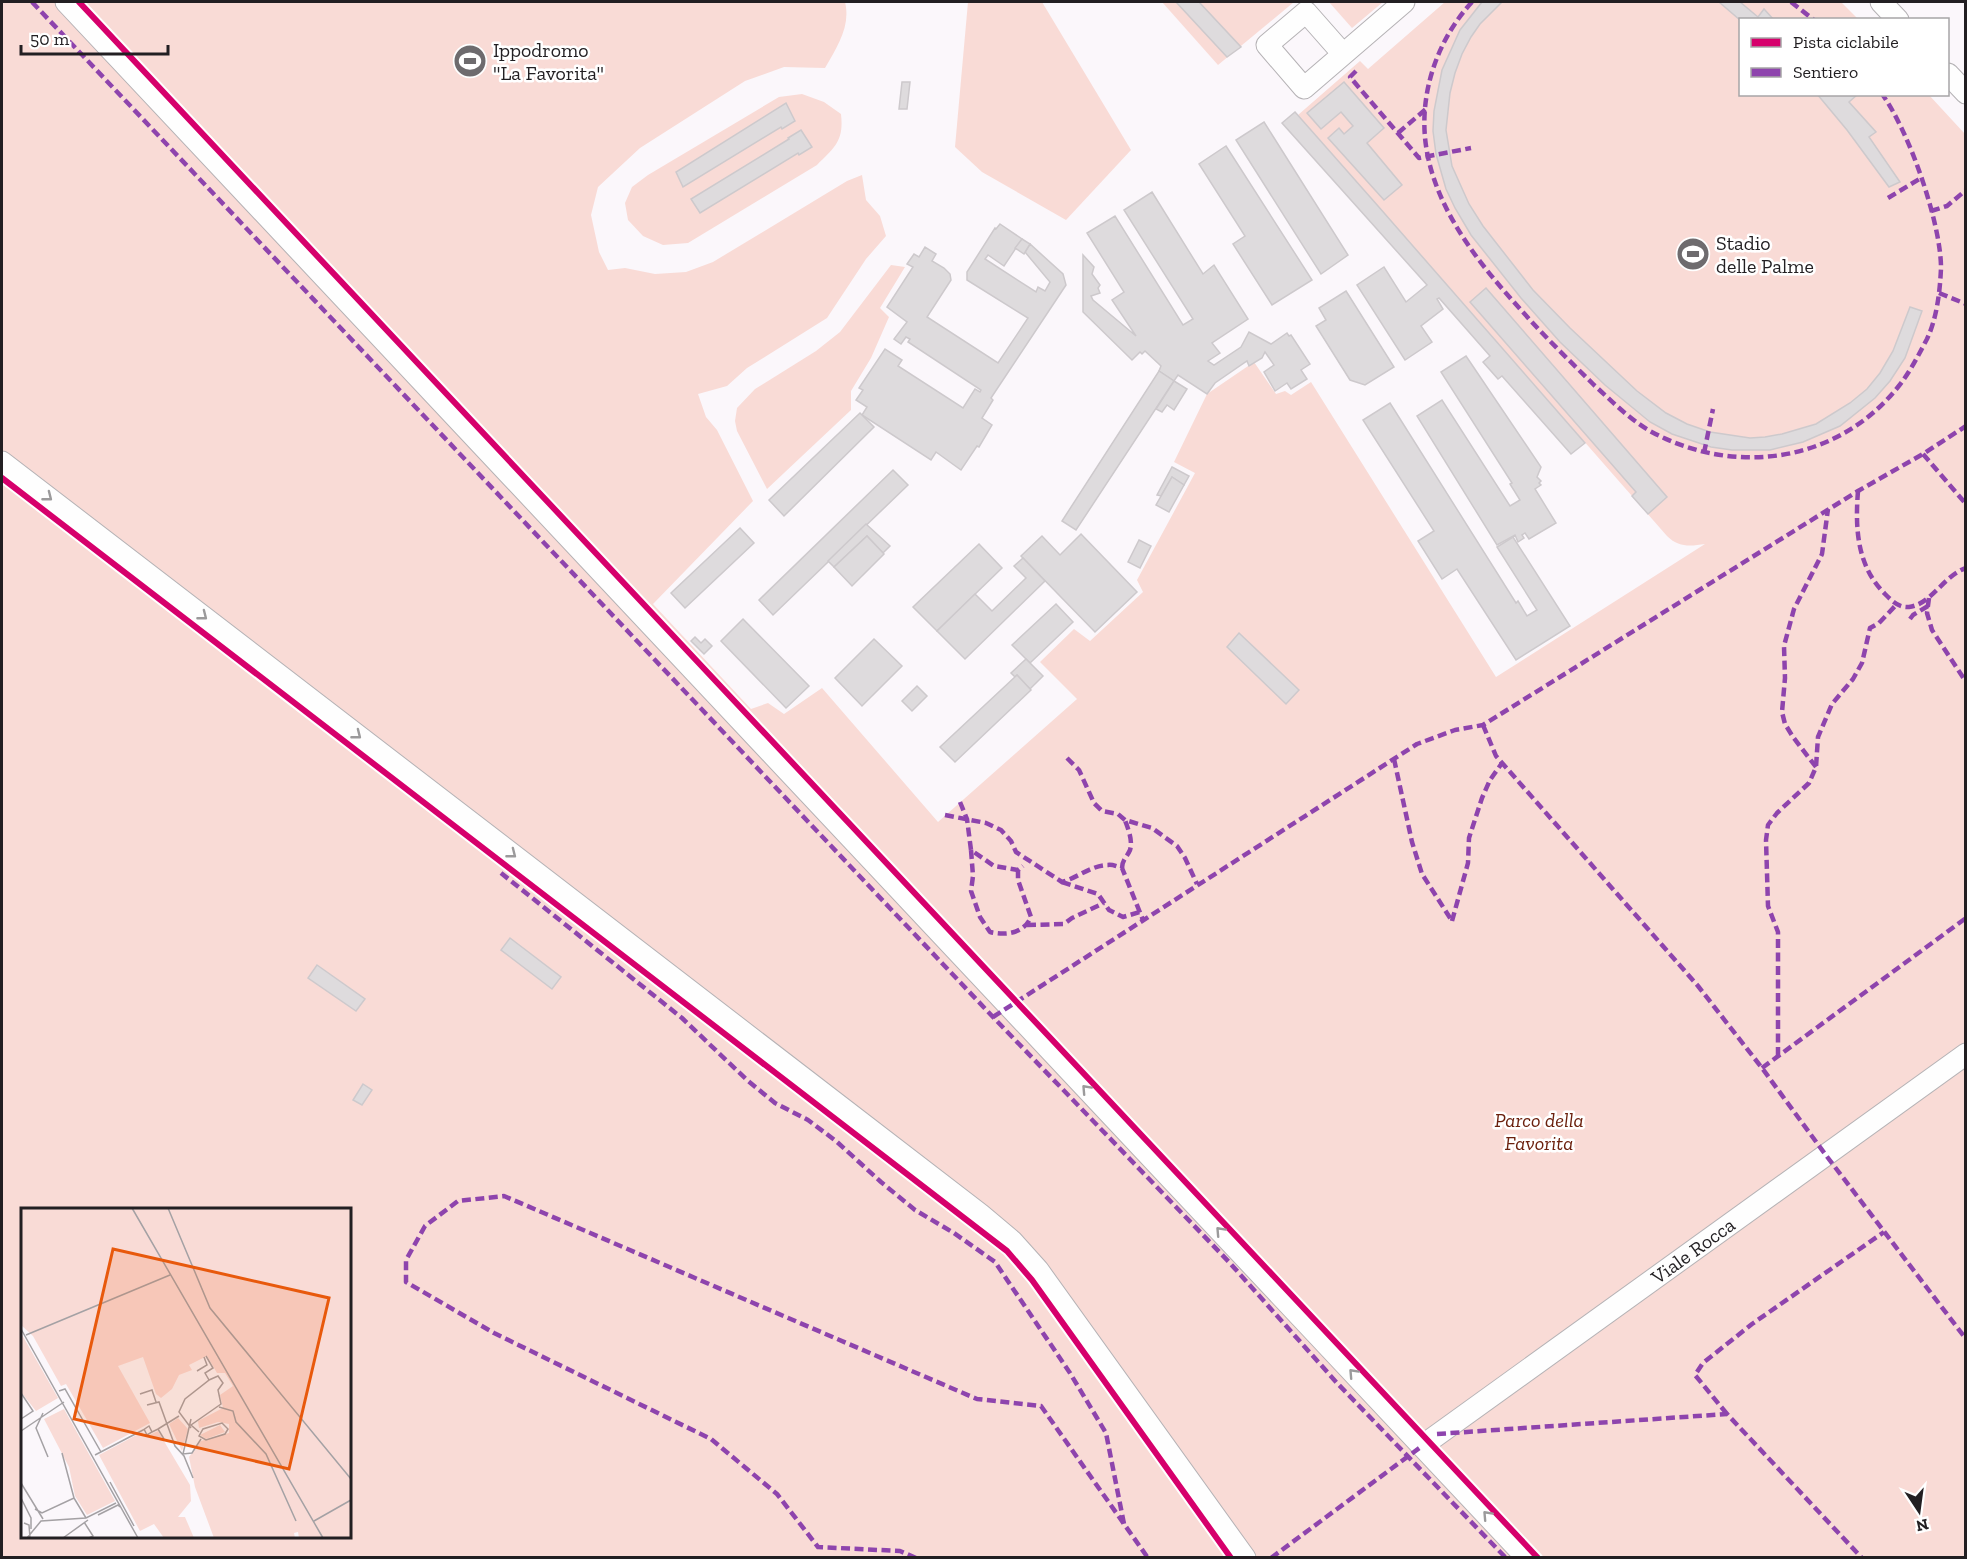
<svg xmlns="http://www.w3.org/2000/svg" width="1967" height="1559" font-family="'Zilla Slab',serif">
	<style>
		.green { fill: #f9dbd6; fill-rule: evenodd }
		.building { fill: #dedbdd; stroke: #cdc9cc; stroke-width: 1.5 }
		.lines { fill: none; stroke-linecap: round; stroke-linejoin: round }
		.minor-casing { stroke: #b5b2b5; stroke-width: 23 }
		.minor { stroke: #fefefe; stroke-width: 21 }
		.quiet { stroke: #8e44ad; stroke-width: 4.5; stroke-dasharray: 9 4.5; stroke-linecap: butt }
		.cycleway-casing { stroke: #fff; stroke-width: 10 }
		.cycleway { stroke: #d6006c; stroke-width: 6 }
		.oneway { stroke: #9b9a9b }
		.labels { text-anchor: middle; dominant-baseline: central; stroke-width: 5; stroke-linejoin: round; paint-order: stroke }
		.poi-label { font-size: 20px; fill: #221f22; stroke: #fff; text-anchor: start }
		.park-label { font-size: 20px; font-style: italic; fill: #6b200d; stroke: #fff }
		.street-label { font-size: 20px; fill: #221f22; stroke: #fff }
		.inset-road { fill: none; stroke: #a4a1a4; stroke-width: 1.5 }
		.view { fill: #e8590c; fill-opacity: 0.15; stroke: #e8590c; stroke-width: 3 }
		.inset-edge { fill: none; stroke: #221f22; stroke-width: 3 }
	</style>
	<rect width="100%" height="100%" fill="#fbf7fb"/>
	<g class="green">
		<path d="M2,2H845C851,26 837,47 825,68L784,67L745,81L640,148L598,187L591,215L599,252L608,270L625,268L655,274L686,272L713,262L847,181L862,175L866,200L880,216L886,236L866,259L827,318L747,368L727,386L698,394L706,417L717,430L753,501L653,604L751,709L768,703L784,714L822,688L938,822L1077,699L1040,662L1074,629L1090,641L1143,592L1137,580L1195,473L1174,462L1207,394L1254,362L1276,394L1285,391L1291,395L1311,382L1496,677L1705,544C1691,546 1679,548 1667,536L1298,115L1360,61L1368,69L1445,2H1841L1858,19L1740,20V94L1929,95L1965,134V1557L2,1558ZM22,1210H350V1536H22Z"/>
		<path d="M968,2H1042L1131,150L1066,220L982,172L955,147Z"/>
		<path d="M1162,2H1294L1218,65Z"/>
		<path d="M1329,2H1383L1352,28Z"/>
		<path d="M802,94L824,102L841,114C844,141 835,147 817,165L688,243L663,245L643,236L628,220L625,203L632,187L648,175L779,97Z"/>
		<path d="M891,265L905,267L880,308L889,317L871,358L851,391V410L767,489L737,431L735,421L737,408L755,389L816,351L840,332Z"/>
	</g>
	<g class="building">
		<path d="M1176,2H1199L1241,47L1227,57Z"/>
		<path d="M1482,2H1502L1480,24L1471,37L1462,54L1455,73L1450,93L1446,130L1452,166L1469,204L1483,226L1533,290L1570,328L1637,391L1666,413L1687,424L1710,432L1750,438L1765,437L1782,434L1816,424L1850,403L1867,389L1880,373L1893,351L1910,307L1922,311L1905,358L1890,381L1875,398L1840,426L1803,442L1770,450H1732L1711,447L1672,434L1650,422L1605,385L1560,342L1521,298L1471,235L1455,208L1446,189L1436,154L1433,131L1434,111L1442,70L1460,30Z"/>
		<path d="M1719,2H1740L1758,17L1764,9L1774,20H1740Z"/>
		<path d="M902,82H910L907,109H899Z"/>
		<path d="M1344,82L1384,128L1367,143L1402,185L1384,200L1328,138L1339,128L1344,134L1353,126L1341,112L1321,129L1307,113Z"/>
		<path d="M1817,94H1858L1849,102L1876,132L1869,137L1900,182L1889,187L1847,130Z"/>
		<path d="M786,103L795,121L782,129L781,127L683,187L676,172Z"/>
		<path d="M1295,112L1378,206L1585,443L1571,454L1502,376L1498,379L1483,362L1490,356L1439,298L1437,299L1443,309L1421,326L1432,342L1405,360L1357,285L1384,267L1406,302L1427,285L1282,123Z"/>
		<path d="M1264,122L1348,255L1321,274L1236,140Z"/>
		<path d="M801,130L812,147L799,155L798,153L700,213L691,199L789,139L788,138Z"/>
		<path d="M1226,146L1312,280L1272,305L1233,244L1245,236L1199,164Z"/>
		<path d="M1152,192L1203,274L1214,265L1248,319L1212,343L1220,353L1208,361L1214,365L1241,347L1249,332L1271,344L1287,333L1289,336L1291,335L1310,364L1301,370L1307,379L1291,389L1287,383L1275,391L1264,372L1274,365L1265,352L1262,358L1249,366L1247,361L1215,383L1207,394L1178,375L1174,381L1159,371L1161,366L1145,351L1142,354L1140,352L1132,360L1083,312V255L1094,267L1092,274L1100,285L1098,288L1100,293L1091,296L1093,300L1136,336L1112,300L1124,292L1087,233L1115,216L1183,325L1193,319L1124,210Z"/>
		<path d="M1000,224L1022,239L1004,266L988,255L985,259L1036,292L1038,287L1045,291L1050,282L1025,252L1030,244L1063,274L1066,285L991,398L993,400L982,418L992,425L979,447L977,446L961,470L936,452L931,460L862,415L867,407L856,400L863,390L859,388L885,349L902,360L898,366L963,408L975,389L980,392L981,390L908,342L910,339L906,337L901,344L894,339L907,322L887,307L913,267L907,264L914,254L919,257L925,247L936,254L932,261L944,268L950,274L951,280L927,317L998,363L1028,318L967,280V272L995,228L996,229Z"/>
		<path d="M1022,239L1030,244L1024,254L1015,248Z"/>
		<path d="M1486,288L1667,497L1648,514L1632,496L1636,492L1470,302Z"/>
		<path d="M1346,291L1394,367L1365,385L1350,380L1316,326L1326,320L1319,308Z"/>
		<path d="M1466,356L1541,467L1537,477L1541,481L1539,483L1541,485L1535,489L1556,523L1529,539L1525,533L1522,535L1524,538L1518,542L1515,535L1497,545L1417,416L1442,400L1510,506L1520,500L1510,484L1512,483L1441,372Z"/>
		<path d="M1159,371L1174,381L1076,530L1062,521Z"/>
		<path d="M1174,381L1187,389L1174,410L1167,405L1162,412L1156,409Z"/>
		<path d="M1390,403L1516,603L1518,601L1527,616L1537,610L1497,547L1513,537L1570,626L1516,660L1457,569L1442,579L1418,541L1434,531L1363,420Z"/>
		<path d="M860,413L874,427L784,516L769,500Z"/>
		<path d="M1172,467L1189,476L1184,485L1172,477L1161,496L1157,495Z"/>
		<path d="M893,470L908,485L773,615L759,600Z"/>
		<path d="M1172,477L1184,485L1169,512L1156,505Z"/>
		<path d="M866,524L890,546L883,553L867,536L834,567L828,561Z"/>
		<path d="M740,528L754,543L685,608L671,593Z"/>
		<path d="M1081,534L1137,592L1095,632L1021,556L1042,536L1060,555Z"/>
		<path d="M867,536L884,554L852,586L834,567Z"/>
		<path d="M1139,540L1151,546L1140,568L1128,562Z"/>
		<path d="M979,544L1002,568L937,631L913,607Z"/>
		<path d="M1023,558L1045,581L965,659L937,631L975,594L992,611L1026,578L1014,566Z"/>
		<path d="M1056,604L1073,622L1030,663L1012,645Z"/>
		<path d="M743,619L809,686L786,708L721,641Z"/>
		<path d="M1239,633L1299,690L1286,704L1227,647Z"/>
		<path d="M695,637L701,643L705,639L712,646L704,654L691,641Z"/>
		<path d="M874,639L902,666L862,706L835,678Z"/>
		<path d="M1026,659L1043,676L1030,689L1017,675L1015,677L1011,673Z"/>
		<path d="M1017,675L1031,690L955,762L940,747Z"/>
		<path d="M917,686L927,696L912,711L902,701Z"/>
		<path d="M510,938L561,977L552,989L501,950Z"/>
		<path d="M317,965L365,999L356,1011L308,978Z"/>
		<path d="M363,1084L372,1090L362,1105L353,1100Z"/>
	</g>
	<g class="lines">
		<g class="minor-casing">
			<g id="minor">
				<path d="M66,2L1527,1558"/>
				<path d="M1881,2L1898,20"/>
				<path d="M1343,54L1306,12L1267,45L1304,88L1404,2"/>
				<path d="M1948,74L1966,93"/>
				<path d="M2,462L980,1214L1012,1241L1038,1270L1245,1558"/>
				<path id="s1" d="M1422,1446L1966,1054"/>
			</g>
		</g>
		<use href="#minor" class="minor"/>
		<g class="quiet">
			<path d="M32,2L993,1017L1229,1262L1337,1383L1506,1558"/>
			<path d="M1472,2C1436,41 1417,98 1427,152C1439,218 1487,273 1531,321C1551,343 1573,364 1594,385C1612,401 1629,419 1650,431C1734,477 1837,463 1898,387C1910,372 1918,356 1927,339C1937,318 1940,291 1941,268C1941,223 1909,131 1882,94"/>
			<path d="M1791,2L1814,20"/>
			<path d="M1356,71L1350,77L1419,158L1471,148"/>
			<path d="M1398,133L1426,109"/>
			<path d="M1888,198L1921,178"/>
			<path d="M1931,211L1947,206L1966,190"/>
			<path d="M1939,293L1966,304"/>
			<path d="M1704,453L1713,409"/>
			<path d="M1923,454L1966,504"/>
			<path d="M1858,491C1855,529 1857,566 1885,594C1892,601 1899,608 1909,607C1932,604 1943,576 1966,568"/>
			<path d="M1929,598L1927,613L1932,630L1966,682"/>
			<path d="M1910,619L1913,615L1928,606"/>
			<path d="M1483,725L1496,756L1698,986L1762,1068L1825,1154L1966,1339"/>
			<path d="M1067,758L1079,770L1094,803L1102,811L1118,814L1125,820L1152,828L1177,846L1185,858L1197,884"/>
			<path d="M1394,759L1412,842L1422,874L1452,921"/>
			<path d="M1816,767L1793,737L1785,724L1782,712L1785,678L1784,646L1794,609L1822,554L1828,509"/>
			<path d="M960,802L967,819L971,850L994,866L1018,870L1023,866"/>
			<path d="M945,815L986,823L1001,830L1011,841L1016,852L1062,882C1077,878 1092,865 1108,865C1112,864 1118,867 1122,868L1143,920"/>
			<path d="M971,850L973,876L971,891L980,917L990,932C1007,936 1024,933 1031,917L1018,880V870"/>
			<path d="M1122,868C1122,860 1127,857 1130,850C1133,840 1128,829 1125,820"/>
			<path d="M501,873L682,1018L747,1080L775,1103L808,1120L836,1141L881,1182L915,1210L954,1233L995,1262L1070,1373L1106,1433L1124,1524"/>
			<path d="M1062,882L1098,894L1109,910L1123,917L1140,912"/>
			<path d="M1452,921L1468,863L1469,838L1482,798L1490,780L1502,763"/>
			<path d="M1027,925L1064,924L1072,918L1104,903"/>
			<path d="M993,1017L1417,744L1455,730L1483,725L1858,491L1923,454L1966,426"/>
			<path d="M1778,1056V932L1768,906L1766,840L1768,825L1777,813L1809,783L1816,767L1818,737L1832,704L1853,679L1862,663L1870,628L1879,623L1897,604"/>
			<path d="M1762,1068L1966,918"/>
			<path d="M1727,1414L1695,1375L1703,1363L1752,1324L1884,1232"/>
			<path d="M1437,1434L1727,1414L1862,1558"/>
			<path d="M916,1558L900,1551L818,1547L777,1494L711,1439L494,1333L406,1282V1260L425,1226L458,1201L504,1196L977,1399L1041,1406L1148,1558"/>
			<path d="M1271,1558L1422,1446"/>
		</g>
		<g class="cycleway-casing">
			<g id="cycleway">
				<path d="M79,2L1538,1558"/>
				<path d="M2,478L1007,1251L1032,1280L1231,1558"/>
			</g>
		</g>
		<use href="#cycleway" class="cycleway"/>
	</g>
	<defs><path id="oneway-chevron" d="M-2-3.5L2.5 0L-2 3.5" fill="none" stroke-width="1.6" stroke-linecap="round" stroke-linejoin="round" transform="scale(1.5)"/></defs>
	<g class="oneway">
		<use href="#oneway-chevron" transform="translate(48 497) rotate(38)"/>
		<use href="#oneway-chevron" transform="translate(203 616) rotate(38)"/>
		<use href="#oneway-chevron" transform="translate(357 735) rotate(38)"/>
		<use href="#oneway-chevron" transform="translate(512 854) rotate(38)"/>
		<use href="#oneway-chevron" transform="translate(1086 1089) rotate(-133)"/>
		<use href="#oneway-chevron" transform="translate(1220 1231) rotate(-133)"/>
		<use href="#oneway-chevron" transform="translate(1353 1373) rotate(-133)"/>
		<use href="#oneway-chevron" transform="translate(1487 1515) rotate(-133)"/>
	</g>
	<defs>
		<g id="stadium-disc" transform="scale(1.725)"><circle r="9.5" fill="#6e6b6e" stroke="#fff"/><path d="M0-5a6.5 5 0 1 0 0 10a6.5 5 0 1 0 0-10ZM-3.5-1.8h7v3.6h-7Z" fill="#fff"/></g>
	</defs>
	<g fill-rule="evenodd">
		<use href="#stadium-disc" x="470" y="61"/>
		<use href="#stadium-disc" x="1693" y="254"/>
	</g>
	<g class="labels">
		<g class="poi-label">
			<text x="493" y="50">Ippodromo<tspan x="493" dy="23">"La Favorita"</tspan></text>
			<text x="1716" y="243">Stadio<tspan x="1716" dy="23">delle Palme</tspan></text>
		</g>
		<g class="park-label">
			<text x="1539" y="1120">Parco della<tspan x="1539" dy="23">Favorita</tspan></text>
		</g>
		<g class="street-label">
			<text stroke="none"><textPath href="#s1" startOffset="334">Viale Rocca</textPath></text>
		</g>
	</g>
	<g transform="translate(21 1208)">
		<rect width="330" height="330" fill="#fbf7fb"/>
		<path d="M0,0H330V330H278L277,324L273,325L274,330H193L174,279L168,249L180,233L208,225V216L197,214L178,220L177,213L202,200L199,187L212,178L204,165H196L186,148L168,157L171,162L158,167L151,181L140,190L135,186L122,149L97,158L129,215L82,240L45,176L40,178L12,128L0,117ZM0,125L37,190L15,203L0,184ZM43,201L94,293L66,307L54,288L48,259L23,211ZM157,210L167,221L161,243L148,216ZM199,217L204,224L185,231L179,227ZM137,223L169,277L170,293L157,309H164L173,330H143L133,316L119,323L78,247L121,224L124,229Z" fill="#f9dbd6"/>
		<path class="inset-road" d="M111,0L302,330M147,0L189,100L330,271M0,121L117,330M5,127L149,67M176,163L186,157L183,149M38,183L44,181L80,244M0,185L12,203L0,211M119,186L131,182L135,194M126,197L138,194L154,238L163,248L172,270M198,199L212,203L215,214L245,246L275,313M22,205L15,220L27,249M170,211L162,246L171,245L180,231M201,215L207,221L204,226L185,232L178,228L182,221ZM170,220L158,204L164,191L188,172L184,165L192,160L185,148M137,221L158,208M0,223L43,194M131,224L137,221L143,231M178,224L170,217L200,196L197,182L202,175L197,168L188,172M41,245L53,290M74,247L122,222L128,218L131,224L126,227L123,221M89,274L113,318M0,275L22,311M0,290L10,310V321M14,301L21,305L53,290L65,310M77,307L97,297L99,299M293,313L330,292M63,314L72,328L68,330M3,315L8,317L9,330M6,330L20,313L65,310L95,295M42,330L67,312"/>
		<path class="view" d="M92,41L308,90L268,261L53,211Z"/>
		<rect width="330" height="330" class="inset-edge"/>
	</g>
	<rect width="1967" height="1559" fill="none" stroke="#221f22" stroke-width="6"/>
	<rect x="1739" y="18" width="210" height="78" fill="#ffffff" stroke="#a7a5a7" stroke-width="1.5"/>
	<rect x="1751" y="38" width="30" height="9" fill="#d6006c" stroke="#a7a5a7" stroke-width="1.5"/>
	<text x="1793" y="48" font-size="18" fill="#221f22">Pista ciclabile</text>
	<rect x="1751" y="68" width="30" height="9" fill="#8e44ad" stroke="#a7a5a7" stroke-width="1.5"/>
	<text x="1793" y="78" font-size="18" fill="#221f22">Sentiero</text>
	<g transform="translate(1919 1511) rotate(167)" stroke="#ffffff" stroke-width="4.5" paint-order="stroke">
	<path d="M0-4.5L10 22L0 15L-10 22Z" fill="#221f22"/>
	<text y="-9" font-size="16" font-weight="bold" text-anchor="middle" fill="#221f22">N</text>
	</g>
	<path d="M21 45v9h147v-9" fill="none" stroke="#221f22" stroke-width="3"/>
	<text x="30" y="45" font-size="18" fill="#221f22" stroke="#ffffff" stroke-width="4.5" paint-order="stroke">50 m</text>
</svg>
